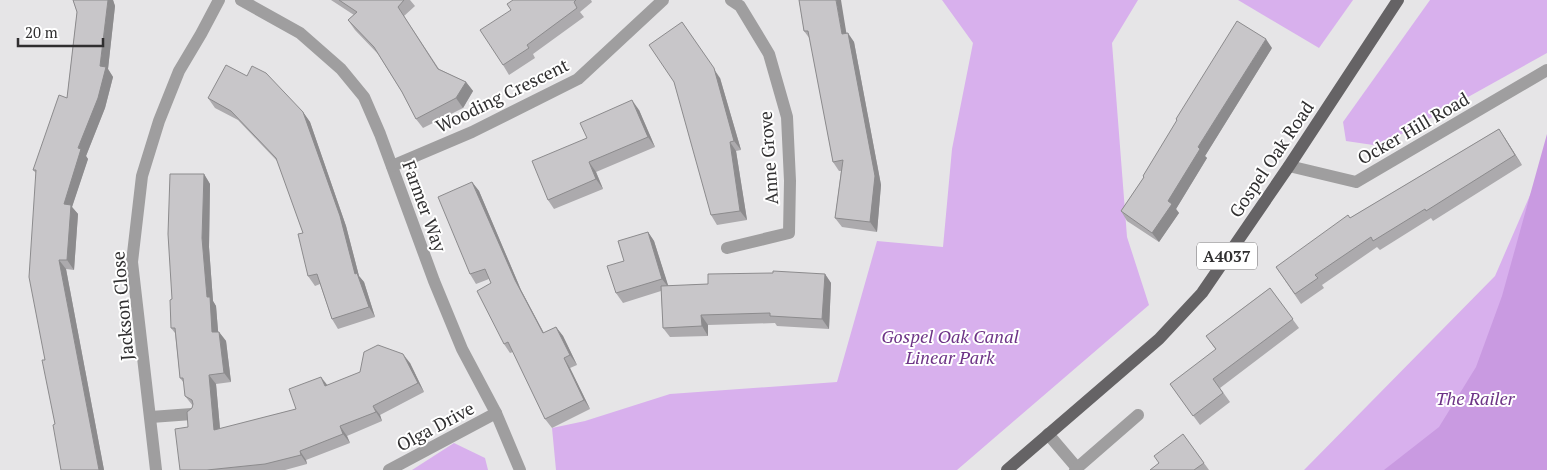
<svg xmlns="http://www.w3.org/2000/svg" width="1547" height="470" font-family="'PT Serif',serif">
	<style>
		.green { fill: #d8b0ed }
		.forest { fill: #c99ae1 }
		.lines { fill: none; stroke-linecap: round; stroke-linejoin: round }
		.service { stroke: #9f9e9f; stroke-width: 12 }
		.minor { stroke: #9f9e9f; stroke-width: 12 }
		.primary { stroke: #656365; stroke-width: 12 }
		.wall { fill: #acaaad }
		.shaded-wall { fill: #8c8b8d }
		.building { fill: #c8c6c9; stroke: #8c8b8d }
		.labels { text-anchor: middle; dominant-baseline: central; stroke-width: 4; stroke-linejoin: round; paint-order: stroke }
		.shield { fill: #fff; stroke: #6e6d6e; stroke-width: 1 }
		.shield-label { font-size: 16px; font-weight: bold; fill: #302f30 }
		.street-label { font-size: 18px; fill: #302f30; stroke: #fff }
		.park-label { font-size: 18px; font-style: italic; fill: #6d3386; stroke: #fff }
	</style>
	<rect width="100%" height="100%" fill="#e6e5e7"/>
	<g class="green">
		<path d="M942,0H1138L1112,43L1127,237L1149,305L957,470H556L552,428L585,421L670,394L837,382L877,241L943,247L952,149L973,43Z"/>
		<path d="M1238,0H1353L1319,48Z"/>
		<path d="M1430,0H1547V53L1380,146L1346,141L1343,122Z"/>
		<path d="M1547,156V470H1304L1495,276Z"/>
		<path d="M454,443L485,458L488,470H412Z"/>
	</g>
	<path class="forest" d="M1547,134V470H1384L1439,427L1476,367L1502,296Z"/>
	<g class="lines">
		<g class="service">
			<path d="M1048,434L1077,468L1075,470"/>
			<path d="M1077,468L1138,415"/>
		</g>
		<g class="minor">
			<path d="M241,0L300,33L341,69L364,97L380,134L434,281L462,349L496,413L520,470"/>
			<path d="M392,166L472,132L578,79L663,0"/>
			<path d="M1289,166L1356,182L1547,70"/>
			<path d="M727,248L789,233L790,181L787,117L769,54L740,6L731,0"/>
			<path d="M151,417L192,414"/>
			<path d="M156,470L132,262L142,176L159,121L179,71L201,34L219,0"/>
			<path d="M389,470L496,413"/>
		</g>
		<path class="primary" d="M1007,470L1159,339L1202,293L1289,166L1398,0"/>
	</g>
	<g class="wall">
		<path d="M73,0H113L115,6L108,69L113,77L105,108L86,156L88,159L72,207L78,214L74,270L66,269L104,470H61L55,424L45,360L36,173L33,170L67,98L77,12Z"/>
		<path d="M331,0H410L415,6L404,16L439,69L466,82L473,91L463,108L423,128L416,119L402,92L378,54L355,30L348,20L354,15Z"/>
		<path d="M513,0H591L592,2L580,12L584,17L533,54L535,58L509,75L503,65Z"/>
		<path d="M799,0L847,33L854,42L881,185L877,232L842,227L835,218L841,171H839L833,162L810,39L804,31Z"/>
		<path d="M1272,48L1205,156L1207,158L1176,209L1179,213L1159,242L1127,221L1121,211L1144,177L1143,176L1177,121L1176,119Z"/>
		<path d="M720,78L741,150L736,151L747,220L717,225L711,215Z"/>
		<path d="M208,98L303,112L310,122L346,226L359,276L364,282L375,317L338,329L332,319L320,284L315,286L308,276L303,233L278,162L238,120L215,108Z"/>
		<path d="M639,110L655,147L596,172L603,189L554,209L548,200L587,138Z"/>
		<path d="M1499,129L1522,165L1433,221L1431,218L1380,250L1377,247L1322,285L1324,288L1301,304L1276,267L1350,218Z"/>
		<path d="M204,174L210,184L209,247L213,301L216,306L218,332H219L226,341L231,382L216,384L220,429L296,409L327,385L410,363L424,392L380,415L382,421L347,436L350,443L306,460L307,464L285,470H180L193,406L185,396L184,383L180,378L175,333L171,328L172,299Z"/>
		<path d="M472,182L479,191L521,290L544,333L556,327L563,336L577,365L570,368L590,409L552,428L545,419L513,352L510,353L504,344L491,283L489,279L476,284L470,274Z"/>
		<path d="M648,232L654,241L668,286L708,284L825,274L831,283L829,329L777,326L775,323L708,325V336L670,337L663,328L661,291L623,303L616,293L624,261Z"/>
		<path d="M1270,288L1299,328L1220,388L1230,402L1200,425L1170,384L1216,350L1206,336Z"/>
		<path d="M1183,434L1209,470H1150L1159,463Z"/>
	</g>
	<g class="shaded-wall">
		<path d="M108,0H113L115,6L108,69L113,77L105,108L86,156L88,159L72,207L78,214L74,270L67,260L64,204L100,66Z"/>
		<path d="M836,0H841L848,43L842,34Z"/>
		<path d="M682,22L720,78L741,150L734,141Z"/>
		<path d="M848,33L854,42L881,185L877,232L870,222Z"/>
		<path d="M1266,39L1272,48L1205,156L1207,158L1176,209L1179,213L1159,242L1152,233L1168,201L1198,147Z"/>
		<path d="M466,82L473,91L463,108L456,98Z"/>
		<path d="M632,100L639,110L655,147L648,137Z"/>
		<path d="M303,112L310,122L346,226L359,276L364,282L375,317L369,307L355,274Z"/>
		<path d="M1499,129L1505,138L1522,165L1515,155Z"/>
		<path d="M730,142L736,151L747,220L740,211Z"/>
		<path d="M589,162L596,172L603,189L596,179Z"/>
		<path d="M204,174L210,184L209,247L213,301L216,306L219,342L212,332L207,297L202,238Z"/>
		<path d="M472,182L479,191L521,290L549,343L543,333L515,280Z"/>
		<path d="M648,232L654,241L669,288L662,279Z"/>
		<path d="M59,260L66,269L104,470H99Z"/>
		<path d="M825,274L831,283L829,329L822,319Z"/>
		<path d="M701,315L708,325V336L702,326Z"/>
		<path d="M556,327L563,336L577,365L570,355Z"/>
		<path d="M219,332L226,341L231,382L224,373Z"/>
		<path d="M403,354L410,363L424,392L418,383Z"/>
		<path d="M564,358L570,368L590,409L584,400Z"/>
		<path d="M209,375L216,384L221,440L214,430Z"/>
		<path d="M321,377L328,386H325Z"/>
		<path d="M373,406L380,415L382,421L376,412Z"/>
		<path d="M340,426L347,436L350,443L343,434Z"/>
		<path d="M300,451L306,460L307,464L301,455Z"/>
	</g>
	<g class="building">
		<path d="M73,0H108L100,66L106,67L98,98L78,148L81,149L64,204L71,205L67,260H59L99,470H61L53,425L55,424L42,360H45L29,277L36,170H33L59,95L67,98L77,12Z"/>
		<path d="M339,0H404L398,7L438,69L466,82L456,98L416,119L402,92L374,47L348,20L357,12Z"/>
		<path d="M513,0H576L574,2L577,8L527,45L529,48L503,65L480,30L511,10L507,4Z"/>
		<path d="M799,0H836L842,34L848,33L875,176L870,222L835,218L843,160L833,162L808,31H804Z"/>
		<path d="M1237,21L1266,39L1198,147L1200,149L1168,201L1172,204L1152,233L1121,211L1144,177L1143,176L1177,120L1176,119Z"/>
		<path d="M682,22L714,68L734,141L730,142L740,211L711,215L674,82L649,45Z"/>
		<path d="M226,65L247,76L252,66L266,73L303,112L340,216L355,274L357,273L369,307L332,319L317,274L308,276L298,234L303,233L276,158L231,111L208,98Z"/>
		<path d="M632,100L648,137L589,162L596,179L548,200L532,161L587,138L580,123Z"/>
		<path d="M1499,129L1515,155L1426,211L1425,209L1373,241L1371,237L1315,275L1318,278L1295,294L1276,267L1348,215L1350,218Z"/>
		<path d="M170,174H204L202,238L207,297H210L212,332H219L224,373L209,375L214,430L296,409L289,389L321,377L325,386L360,372L364,352L378,345L403,354L418,383L373,406L376,412L340,426L343,434L300,451L301,455L265,464L207,470H180L175,429L188,427L187,412L192,408L193,404L192,400L185,396L183,378H180L175,328H171L170,300L172,299L168,234Z"/>
		<path d="M472,182L515,280L543,333L556,327L570,355L564,358L584,400L545,419L508,342L504,344L477,291L491,283L485,269L470,274L438,197Z"/>
		<path d="M648,232L662,279L616,293L607,266L624,261L618,241Z"/>
		<path d="M773,271L825,274L822,319L770,316V313L701,315L702,326L663,328L661,286L708,284V274L773,273Z"/>
		<path d="M1270,288L1293,319L1213,379L1223,393L1193,416L1170,384L1216,349L1206,336Z"/>
		<path d="M1183,434L1204,463L1194,470H1150L1159,463L1154,456Z"/>
	</g>
	<g class="labels">
		<rect class="shield" x="1197" y="242.5" width="60" height="27" rx="4"/>
		<g class="shield-label">
			<text x="1227" y="256">A4037</text>
		</g>
		<g class="street-label">
			<text transform="translate(502 95) rotate(-26)">Wooding Crescent</text>
			<text transform="translate(1413 128) rotate(-30)">Ocker Hill Road</text>
			<text transform="translate(768 158) rotate(-94)">Anne Grove</text>
			<text transform="translate(1271 159) rotate(-56)">Gospel Oak Road</text>
			<text transform="translate(425 206) rotate(70)">Farmer Way</text>
			<text transform="translate(122 306) rotate(-95)">Jackson Close</text>
			<text transform="translate(435 426) rotate(-28)">Olga Drive</text>
		</g>
		<g class="park-label">
			<text x="950" y="336">Gospel Oak Canal<tspan x="950" dy="21">Linear Park</tspan></text>
			<text x="1475" y="398">The Railer</text>
		</g>
	</g>
	<path d="M18 38v8h85v-8" fill="none" stroke="#302f30" stroke-width="2.5"/>
	<text x="25" y="38" font-size="15" fill="#302f30" stroke="#ffffff" stroke-width="4" paint-order="stroke">20 m</text>
</svg>
